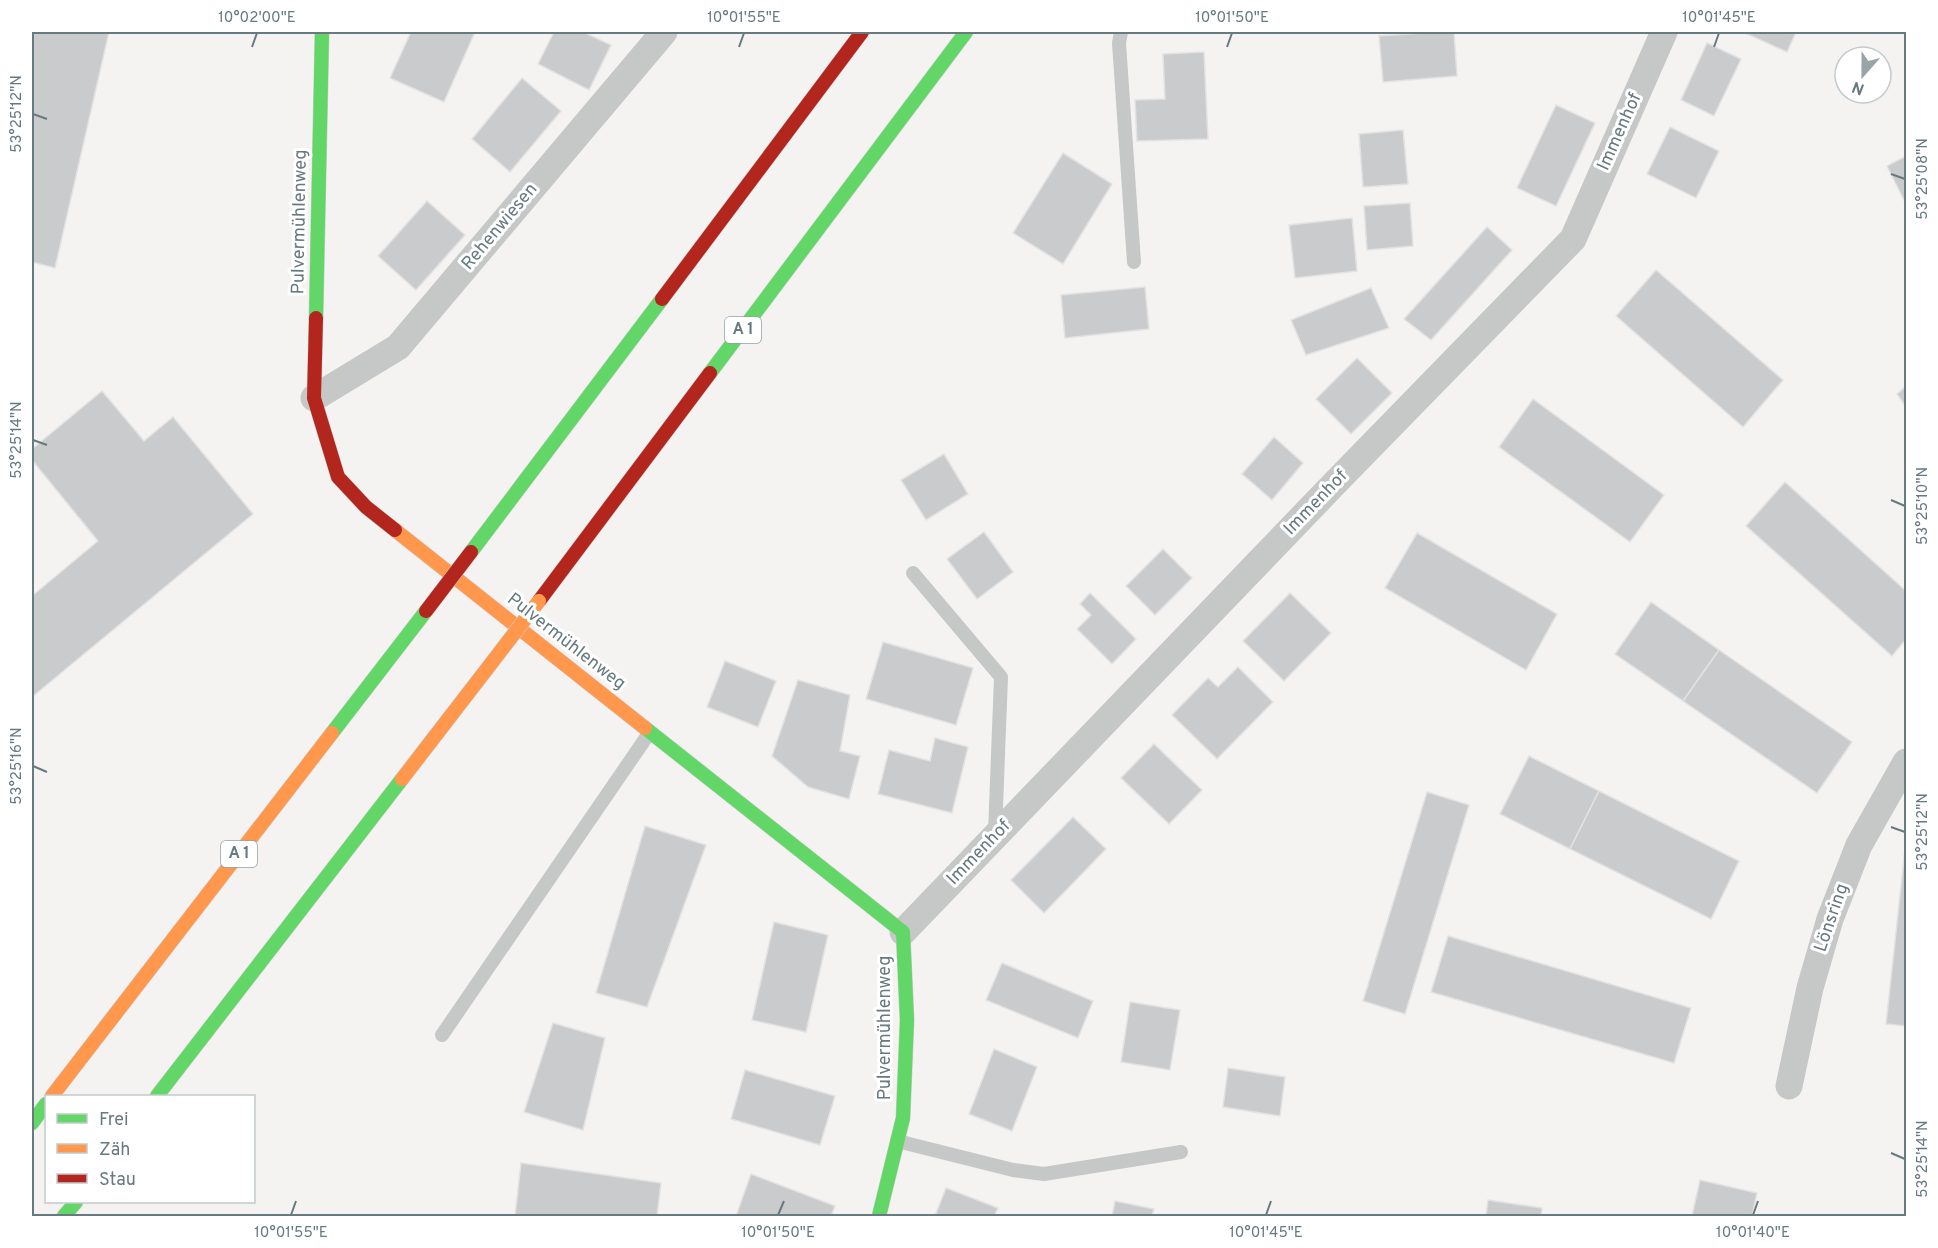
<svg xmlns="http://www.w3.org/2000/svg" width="1938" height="1248" font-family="Overpass,sans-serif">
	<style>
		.building { fill: #cacbcc; stroke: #e3e2e2; stroke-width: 1.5 }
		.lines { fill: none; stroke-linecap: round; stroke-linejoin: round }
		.fast-casing { stroke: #cecfcf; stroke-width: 15 }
		.slow-casing { stroke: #cecfcf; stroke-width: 15 }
		.jam-casing { stroke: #cecfcf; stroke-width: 15 }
		.lane { stroke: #c6c8c8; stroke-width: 14 }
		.street { stroke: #c6c8c8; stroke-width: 27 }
		.fast { stroke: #63d668; stroke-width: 14 }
		.slow { stroke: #ff974d; stroke-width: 14 }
		.jam { stroke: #b3261e; stroke-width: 14 }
		.slow-bridge-casing { stroke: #cfd0d0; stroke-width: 15; stroke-linecap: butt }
		.jam-bridge-casing { stroke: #cfd0d0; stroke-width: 15; stroke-linecap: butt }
		.slow-bridge { stroke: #ff974d; stroke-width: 14 }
		.jam-bridge { stroke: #b3261e; stroke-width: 14 }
		.ticks { fill: none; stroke: #667a80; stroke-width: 2 }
		.labels { text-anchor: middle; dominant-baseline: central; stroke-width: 6; stroke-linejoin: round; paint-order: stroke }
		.shield { fill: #fff; stroke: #94a2a6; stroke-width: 1.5 }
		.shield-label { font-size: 16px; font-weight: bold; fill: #667a80 }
		.street-label { font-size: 18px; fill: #667a80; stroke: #fff }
		.neatline { fill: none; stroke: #667a80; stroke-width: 2 }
		.ticks-label { font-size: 15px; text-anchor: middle; fill: #667a80 }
	</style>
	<rect width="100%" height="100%" fill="#f4f3f2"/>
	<g class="building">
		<path d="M32,32H109L55,268L32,262Z"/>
		<path d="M411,32H475L444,102L390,78Z"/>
		<path d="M554,32H583L611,45L589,90L538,64Z"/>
		<path d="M1439,32H1454L1457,76L1383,82L1379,36Z"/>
		<path d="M1743,32H1796L1787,52Z"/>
		<path d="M1707,43L1741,59L1714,116L1681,100Z"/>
		<path d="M1204,52L1208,139L1137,141L1135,100L1165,99L1163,54Z"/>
		<path d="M522,78L561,111L510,172L472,139Z"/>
		<path d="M1556,105L1595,123L1556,206L1517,188Z"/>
		<path d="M1670,127L1719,151L1696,198L1647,174Z"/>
		<path d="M1403,130L1408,184L1363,187L1359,134Z"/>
		<path d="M1063,153L1112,184L1063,264L1013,233Z"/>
		<path d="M1906,156V204L1887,166Z"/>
		<path d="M427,201L465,235L416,290L378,256Z"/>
		<path d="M1410,203L1413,246L1367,250L1364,206Z"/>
		<path d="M1352,218L1357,271L1295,278L1289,225Z"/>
		<path d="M1487,227L1512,250L1431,340L1404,319Z"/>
		<path d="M1656,270L1783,380L1743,427L1616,316Z"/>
		<path d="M1145,287L1149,329L1065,338L1061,295Z"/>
		<path d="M1371,288L1389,328L1306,355L1291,320Z"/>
		<path d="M1357,358L1392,393L1351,434L1316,399Z"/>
		<path d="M1906,386V407L1897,394Z"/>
		<path d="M102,391L144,441L173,417L253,514L32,697V596L98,541L32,460V449Z"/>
		<path d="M1533,399L1664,495L1630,542L1499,447Z"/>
		<path d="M1274,437L1303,463L1272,500L1242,474Z"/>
		<path d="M944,454L968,494L926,520L901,480Z"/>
		<path d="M1785,482L1906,591V639L1892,656L1746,526Z"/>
		<path d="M984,532L1013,572L977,599L947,559Z"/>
		<path d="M1417,533L1557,614L1526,670L1385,588Z"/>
		<path d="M1163,549L1192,578L1155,615L1126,586Z"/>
		<path d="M1090,593L1136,639L1112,664L1077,629L1091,615L1080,604Z"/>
		<path d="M1290,593L1331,633L1284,681L1243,641Z"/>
		<path d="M1651,602L1719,650L1683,701L1615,654Z"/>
		<path d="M883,642L973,668L956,725L866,699Z"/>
		<path d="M1719,650L1852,742L1817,793L1683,701Z"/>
		<path d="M725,661L776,681L758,727L707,707Z"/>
		<path d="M1238,667L1273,702L1217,759L1172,715L1208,678L1218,687Z"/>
		<path d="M798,680L850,695L840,751L860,756L849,799L808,787L772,756Z"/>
		<path d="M935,738L968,747L952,813L878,794L889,750L930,761Z"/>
		<path d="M1154,744L1202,790L1169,824L1121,778Z"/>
		<path d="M1529,756L1599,791L1570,849L1500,814Z"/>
		<path d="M1599,791L1739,861L1711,919L1570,849Z"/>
		<path d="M1427,792L1469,805L1405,1014L1363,1001Z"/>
		<path d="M1073,817L1106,849L1044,913L1011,880Z"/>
		<path d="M645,826L706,845L647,1007L596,993Z"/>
		<path d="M1906,840V1026L1886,1024Z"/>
		<path d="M774,922L828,935L806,1032L752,1020Z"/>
		<path d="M1448,936L1691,1008L1674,1063L1431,992Z"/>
		<path d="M1002,963L1093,1001L1078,1038L986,1000Z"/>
		<path d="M1130,1002L1180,1010L1170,1070L1121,1062Z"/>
		<path d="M553,1023L605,1038L583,1130L524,1112Z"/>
		<path d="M994,1049L1037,1067L1012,1131L969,1114Z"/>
		<path d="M1228,1068L1285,1077L1280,1116L1223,1107Z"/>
		<path d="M745,1070L835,1096L820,1145L731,1119Z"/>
		<path d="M521,1163L661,1183L657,1216H515Z"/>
		<path d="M751,1174L835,1206L831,1216H736Z"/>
		<path d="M1700,1180L1757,1193L1752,1216H1692Z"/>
		<path d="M946,1188L998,1208L994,1216H935Z"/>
		<path d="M1488,1200L1542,1208L1541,1216H1486Z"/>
		<path d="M1115,1201L1154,1209L1152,1216H1112Z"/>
	</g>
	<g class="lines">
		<g class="fast-casing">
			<g id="fast">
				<path d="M316,318L322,32"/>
				<path d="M710,373L966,32"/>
				<path d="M471,552L662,299"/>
				<path d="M645,728L903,932L907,1020L903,1118L879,1216"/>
				<path d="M332,733L426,611"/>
				<path d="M157,1096L402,779"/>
				<path d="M32,1123L46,1104"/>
				<path d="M64,1216L76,1202"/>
			</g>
		</g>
		<g class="slow-casing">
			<g id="slow">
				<path d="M395,530L645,728"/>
				<path d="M402,779L493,661"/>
				<path d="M52,1096L332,733"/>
			</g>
		</g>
		<g class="jam-casing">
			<g id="jam">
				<path d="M662,299L862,32"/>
				<path d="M316,318L314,398L338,477L366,507L395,530"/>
				<path d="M539,601L710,373"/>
			</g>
		</g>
		<g class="lane">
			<path d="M1121,32L1119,43L1134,262"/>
			<path d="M913,573L1001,677L995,833"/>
			<path d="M442,1035L650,732"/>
			<path d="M897,1141L1013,1170L1044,1174L1181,1152"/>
		</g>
		<g class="street">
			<path d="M314,398L398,347L664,32"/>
			<path d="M903,932L1333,485L1573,239L1664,32"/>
			<path d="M1789,1086L1810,988L1830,919L1859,845L1906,762"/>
		</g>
		<use href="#fast" class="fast"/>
		<use href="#slow" class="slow"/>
		<use href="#jam" class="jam"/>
		<g class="slow-bridge-casing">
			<path id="slow-bridge" d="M493,661L539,601"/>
		</g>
		<g class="jam-bridge-casing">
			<path id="jam-bridge" d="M426,611L471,552"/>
		</g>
		<use href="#slow-bridge" class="slow-bridge"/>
		<use href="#jam-bridge" class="jam-bridge"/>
	</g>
	<path class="ticks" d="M252,47L257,33M739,47L744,33M1227,47L1232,33M1714,47L1719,33M33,114L47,119M1891,174L1905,179M33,440L47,445M1891,500L1905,506M33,766L47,772M1891,827L1905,832M1891,1153L1905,1159M291,1215L296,1201M778,1215L784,1201M1266,1215L1271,1201M1753,1215L1758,1201"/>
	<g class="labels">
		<g class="shield">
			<rect x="725" y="317" width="36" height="26" rx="4.5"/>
			<rect x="221" y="841" width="36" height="26" rx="4.5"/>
		</g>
		<g class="shield-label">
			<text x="743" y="330">A 1</text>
			<text x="239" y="854">A 1</text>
		</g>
		<g class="street-label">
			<text transform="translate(1620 132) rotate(-66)">Immenhof</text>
			<text transform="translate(300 222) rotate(-89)">Pulvermühlenweg</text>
			<text transform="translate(500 227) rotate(-50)">Rehenwiesen</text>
			<text transform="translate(1316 503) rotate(-46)">Immenhof</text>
			<text transform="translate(566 642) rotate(38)">Pulvermühlenweg</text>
			<text transform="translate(979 853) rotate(-46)">Immenhof</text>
			<text transform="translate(1832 918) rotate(-71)">Lönsring</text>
			<text transform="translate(885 1028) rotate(-90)">Pulvermühlenweg</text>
		</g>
	</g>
	<rect width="1938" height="1248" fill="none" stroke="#ffffff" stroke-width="66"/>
	<rect x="45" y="1095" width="210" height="108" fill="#ffffff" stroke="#c2cacc" stroke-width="1.5"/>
	<rect x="57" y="1114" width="30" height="9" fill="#63d668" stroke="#c2cacc" stroke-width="1.5"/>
	<text x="99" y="1125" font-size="18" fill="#667a80">Frei</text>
	<rect x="57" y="1144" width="30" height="9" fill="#ff974d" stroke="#c2cacc" stroke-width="1.5"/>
	<text x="99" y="1155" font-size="18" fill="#667a80">Zäh</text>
	<rect x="57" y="1174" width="30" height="9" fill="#b3261e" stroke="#c2cacc" stroke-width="1.5"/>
	<text x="99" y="1185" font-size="18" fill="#667a80">Stau</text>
	<g transform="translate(1863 75) rotate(201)"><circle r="28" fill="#ffffff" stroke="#c2cacc" stroke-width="1.5"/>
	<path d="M0-4.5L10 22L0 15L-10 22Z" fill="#98a4a8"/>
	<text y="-9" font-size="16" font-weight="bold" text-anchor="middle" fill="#667a80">N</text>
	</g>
	<rect x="33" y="33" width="1872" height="1182" class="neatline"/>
	<g class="ticks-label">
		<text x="257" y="22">10°02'00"E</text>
		<text x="744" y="22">10°01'55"E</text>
		<text x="1232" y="22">10°01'50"E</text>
		<text x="1719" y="22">10°01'45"E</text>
		<text transform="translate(16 114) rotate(-90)" y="5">53°25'12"N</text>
		<text transform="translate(1922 179) rotate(-90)" y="5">53°25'08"N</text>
		<text transform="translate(16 440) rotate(-90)" y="5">53°25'14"N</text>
		<text transform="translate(1922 506) rotate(-90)" y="5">53°25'10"N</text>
		<text transform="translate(16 766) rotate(-90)" y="5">53°25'16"N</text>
		<text transform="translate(1922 832) rotate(-90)" y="5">53°25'12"N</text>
		<text transform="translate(1922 1159) rotate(-90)" y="5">53°25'14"N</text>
		<text x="291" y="1237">10°01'55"E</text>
		<text x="778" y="1237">10°01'50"E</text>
		<text x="1266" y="1237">10°01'45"E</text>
		<text x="1753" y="1237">10°01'40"E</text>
	</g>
</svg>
